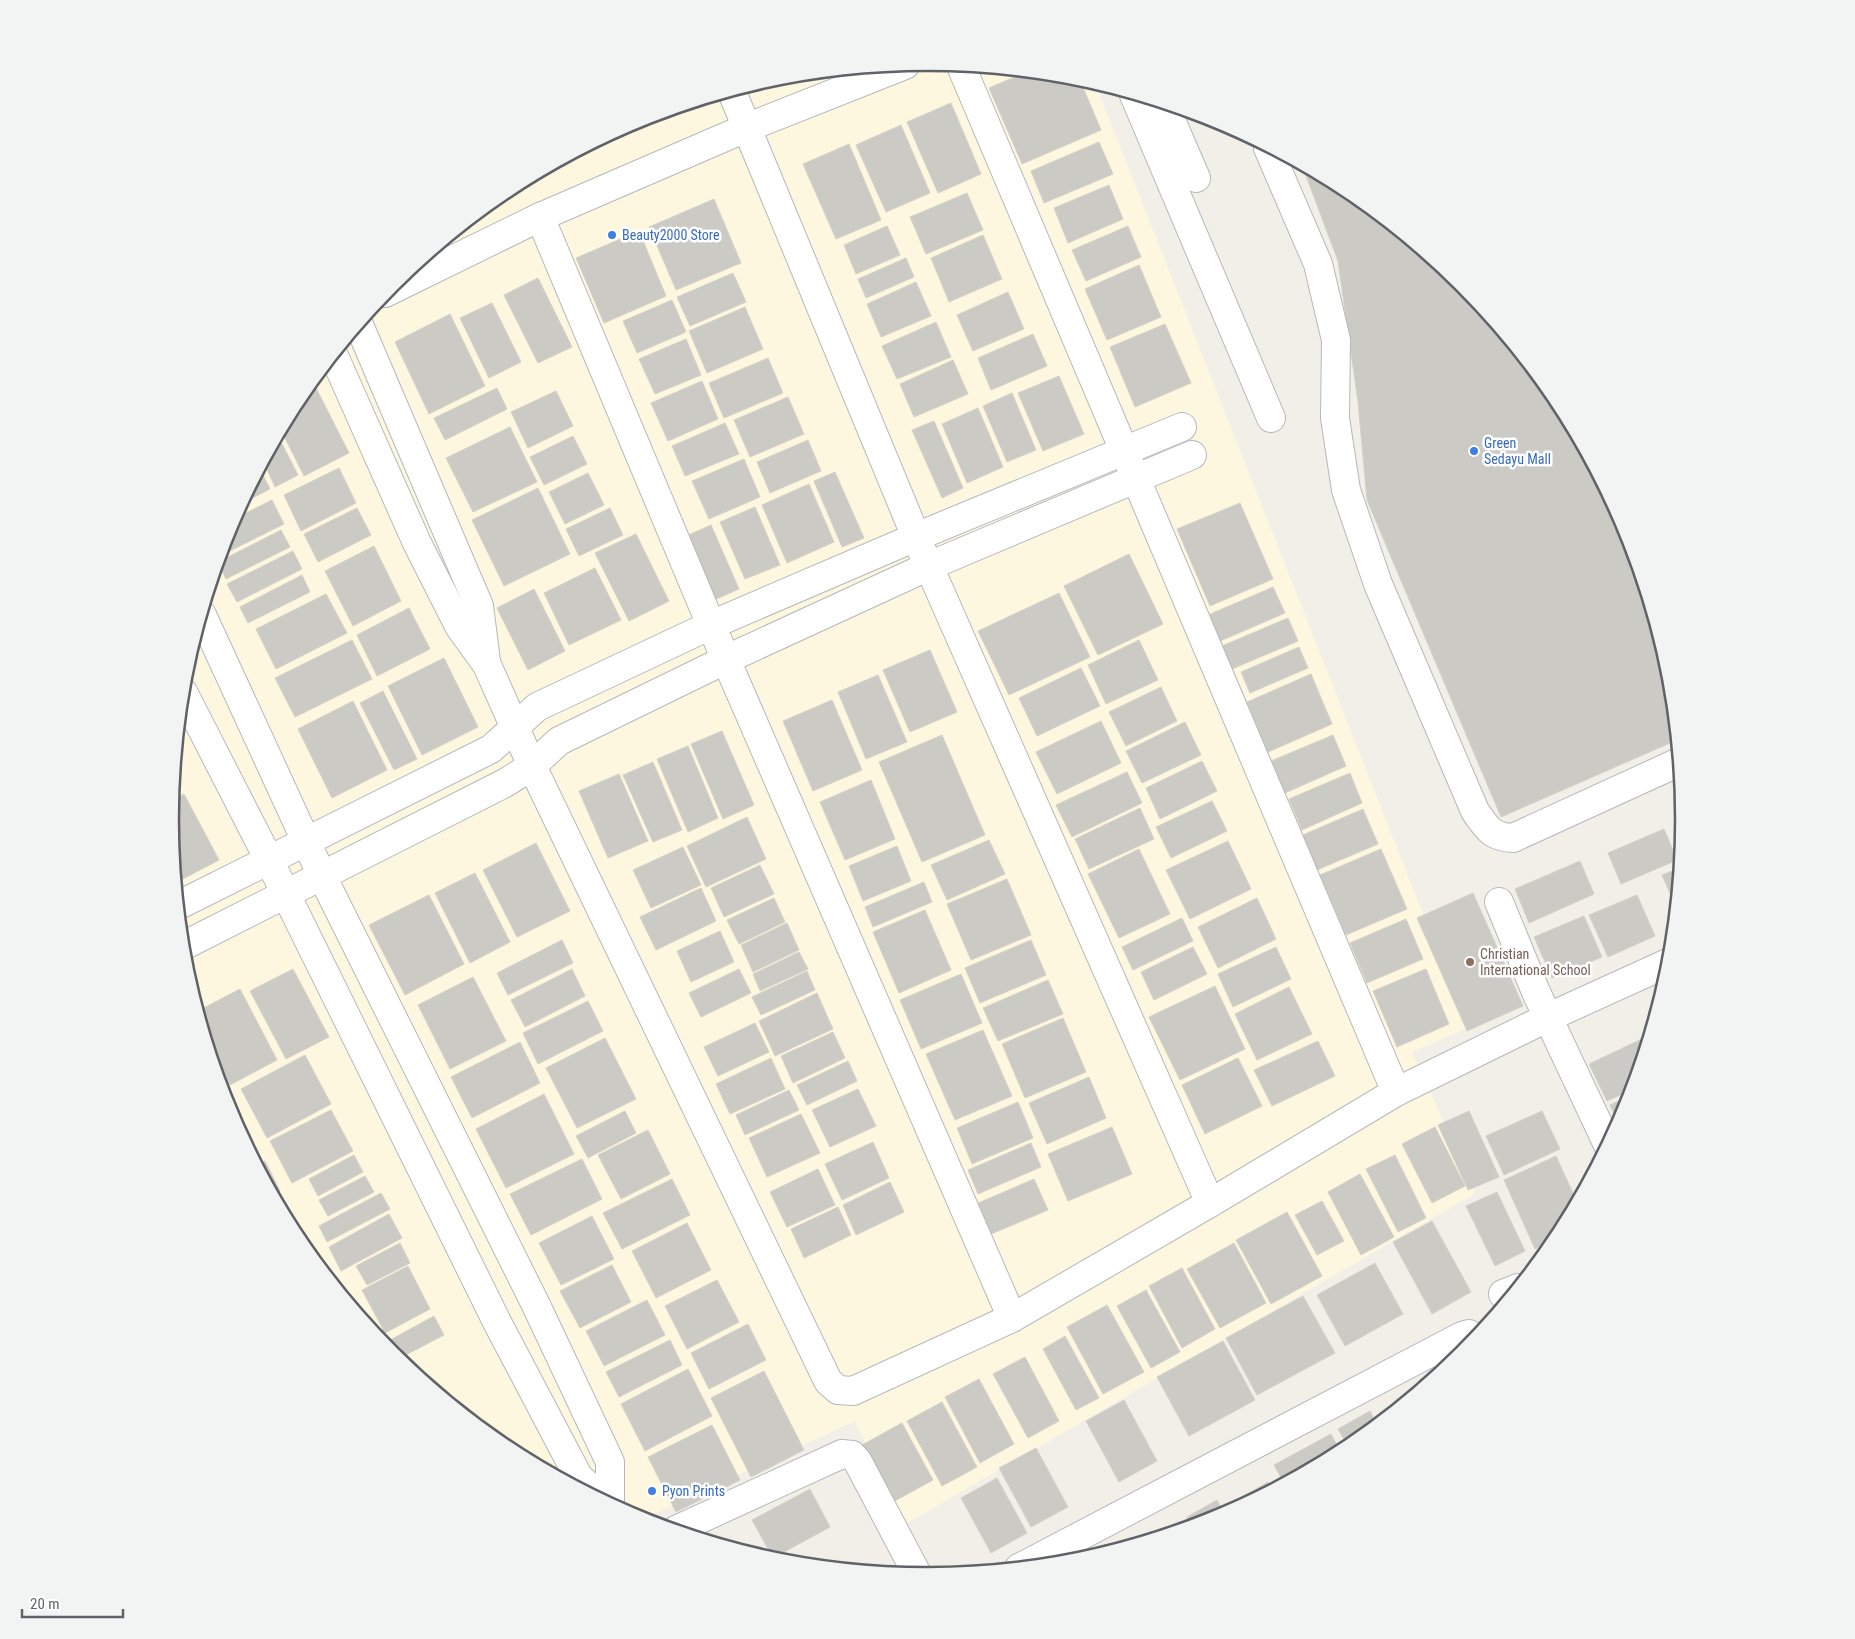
<svg xmlns="http://www.w3.org/2000/svg" width="1855" height="1639" font-family="'Roboto Condensed',sans-serif">
	<style>
		.commercial { fill: #fef7e0 }
		.building { fill: #cccac5; stroke: #d6d1c6 }
		.lines { fill: none; stroke-linecap: round; stroke-linejoin: round }
		.minor-casing { stroke: #b5b8bc; stroke-width: 30 }
		.minor { stroke: #fff; stroke-width: 28 }
		.shop-dot { fill: #3f7fe0; stroke: #fff; stroke-width: 2 }
		.education-dot { fill: #8d6e63; stroke: #fff; stroke-width: 2 }
		.labels { text-anchor: middle; dominant-baseline: central; stroke-width: 5; stroke-linejoin: round; paint-order: stroke }
		.shop-label { font-size: 14px; fill: #366cbe; stroke: #fff; text-anchor: start }
		.education-label { font-size: 14px; fill: #785e54; stroke: #fff; text-anchor: start }
		.rim { fill: none; stroke: #5f6368; stroke-width: 2.5 }
	</style>
	<rect width="100%" height="100%" fill="#f1efe8"/>
	<path class="commercial" d="M928,63L1075,77L1095,83L1468,1028L1412,1052L1476,1193L904,1525L855,1421L642,1520L507,1449L392,1355L298,1240L228,1109L185,967L171,819L185,672L228,530L298,399L392,284L507,190L638,120L780,77Z"/>
	<g class="building">
		<path d="M1026,72L1079,78L1101,130L1022,164L989,88Z"/>
		<path d="M951,103L981,174L938,193L907,122Z"/>
		<path d="M901,125L930,193L886,212L856,145Z"/>
		<path d="M1099,142L1113,174L1044,203L1031,171Z"/>
		<path d="M849,144L881,220L836,239L803,164Z"/>
		<path d="M1302,165L1348,190L1463,284L1557,399L1627,530L1670,672L1677,740L1501,817L1367,500L1358,402L1338,261Z"/>
		<path d="M1109,185L1123,219L1068,243L1054,208Z"/>
		<path d="M967,193L983,230L926,254L910,217Z"/>
		<path d="M714,199L741,263L676,290L649,227Z"/>
		<path d="M887,226L900,255L856,274L844,245Z"/>
		<path d="M1128,226L1141,257L1086,281L1072,250Z"/>
		<path d="M639,231L666,296L604,323L576,258Z"/>
		<path d="M983,235L1002,279L949,302L931,258Z"/>
		<path d="M906,258L914,277L866,298L858,279Z"/>
		<path d="M1139,265L1161,317L1107,340L1085,289Z"/>
		<path d="M733,273L746,302L690,326L677,297Z"/>
		<path d="M538,278L572,347L538,363L504,295Z"/>
		<path d="M916,282L931,316L881,337L867,304Z"/>
		<path d="M1008,292L1024,329L973,351L957,315Z"/>
		<path d="M672,300L686,332L637,353L623,321Z"/>
		<path d="M492,303L521,362L489,378L460,318Z"/>
		<path d="M745,307L763,349L707,373L689,331Z"/>
		<path d="M450,314L485,386L429,414L395,342Z"/>
		<path d="M936,322L951,357L897,379L882,346Z"/>
		<path d="M1165,324L1191,383L1135,407L1110,347Z"/>
		<path d="M1033,334L1047,366L991,390L978,358Z"/>
		<path d="M686,339L701,375L655,394L639,359Z"/>
		<path d="M768,358L783,393L724,418L709,383Z"/>
		<path d="M953,360L968,394L914,417L900,384Z"/>
		<path d="M1059,376L1084,434L1043,451L1018,393Z"/>
		<path d="M702,381L718,419L668,441L651,403Z"/>
		<path d="M313,382L349,453L304,476L281,430L298,399Z"/>
		<path d="M497,388L507,409L445,440L434,418Z"/>
		<path d="M556,391L573,426L528,448L511,412Z"/>
		<path d="M1012,393L1036,450L1007,462L983,406Z"/>
		<path d="M788,397L804,434L750,457L734,420Z"/>
		<path d="M978,408L1003,467L967,483L942,424Z"/>
		<path d="M934,421L963,488L942,498L912,430Z"/>
		<path d="M725,423L739,454L685,476L672,446Z"/>
		<path d="M510,427L537,482L473,512L446,458Z"/>
		<path d="M278,436L298,475L275,487L264,463Z"/>
		<path d="M573,436L587,464L544,485L530,457Z"/>
		<path d="M808,440L821,471L770,493L757,462Z"/>
		<path d="M744,459L760,497L709,519L692,481Z"/>
		<path d="M339,468L356,503L301,531L284,495Z"/>
		<path d="M260,469L270,489L243,503Z"/>
		<path d="M835,472L864,538L842,547L814,481Z"/>
		<path d="M588,473L604,505L565,524L549,492Z"/>
		<path d="M809,484L834,542L787,563L762,505Z"/>
		<path d="M538,488L570,554L504,586L472,520Z"/>
		<path d="M272,500L284,524L220,556L228,530L234,519Z"/>
		<path d="M1240,503L1273,579L1210,606L1177,529Z"/>
		<path d="M755,507L780,565L745,579L720,522Z"/>
		<path d="M357,508L371,535L318,562L304,534Z"/>
		<path d="M610,508L623,535L579,556L566,529Z"/>
		<path d="M711,525L739,589L712,601L684,537Z"/>
		<path d="M281,530L290,547L226,579L218,562Z"/>
		<path d="M636,534L669,601L629,621L595,553Z"/>
		<path d="M374,546L401,601L353,626L325,571Z"/>
		<path d="M293,551L302,569L237,602L227,584Z"/>
		<path d="M1129,554L1163,624L1098,655L1064,586Z"/>
		<path d="M595,568L621,620L569,645L544,593Z"/>
		<path d="M302,575L310,592L248,623L240,607Z"/>
		<path d="M1273,587L1285,613L1218,642L1206,616Z"/>
		<path d="M534,589L565,651L528,670L497,608Z"/>
		<path d="M1059,593L1090,657L1009,695L978,631Z"/>
		<path d="M326,594L347,633L276,669L256,629Z"/>
		<path d="M409,608L430,649L377,676L357,635Z"/>
		<path d="M1288,618L1298,641L1232,669L1222,646Z"/>
		<path d="M352,640L372,679L295,717L275,678Z"/>
		<path d="M1139,640L1158,680L1106,704L1088,665Z"/>
		<path d="M1299,647L1308,668L1250,693L1241,672Z"/>
		<path d="M930,650L957,712L910,732L883,670Z"/>
		<path d="M444,658L478,727L422,755L388,686Z"/>
		<path d="M1081,668L1100,706L1037,736L1019,698Z"/>
		<path d="M1311,674L1332,724L1268,752L1247,702Z"/>
		<path d="M878,675L907,742L866,759L838,692Z"/>
		<path d="M1161,687L1177,721L1126,746L1109,712Z"/>
		<path d="M383,691L417,759L394,770L360,703Z"/>
		<path d="M832,700L862,770L813,791L783,721Z"/>
		<path d="M353,701L387,770L332,798L298,729Z"/>
		<path d="M1101,721L1121,763L1057,794L1036,752Z"/>
		<path d="M1185,722L1201,755L1142,783L1126,751Z"/>
		<path d="M722,731L754,805L723,819L691,744Z"/>
		<path d="M942,735L985,835L922,862L879,762Z"/>
		<path d="M1333,735L1346,766L1285,793L1271,761Z"/>
		<path d="M688,746L718,818L688,832L657,759Z"/>
		<path d="M1202,761L1217,791L1160,819L1146,788Z"/>
		<path d="M653,762L682,830L653,842L623,775Z"/>
		<path d="M1127,772L1142,803L1072,837L1056,805Z"/>
		<path d="M1350,773L1362,803L1302,830L1289,799Z"/>
		<path d="M619,774L648,841L608,858L579,791Z"/>
		<path d="M871,780L895,839L845,860L820,802Z"/>
		<path d="M184,794L219,860L177,882L171,819L172,800Z"/>
		<path d="M1212,801L1227,831L1171,858L1156,827Z"/>
		<path d="M1140,808L1154,839L1089,869L1075,839Z"/>
		<path d="M1363,809L1378,844L1317,870L1303,835Z"/>
		<path d="M747,817L766,859L706,887L687,846Z"/>
		<path d="M1664,829L1677,860L1621,884L1608,853Z"/>
		<path d="M989,840L1005,874L947,900L931,865Z"/>
		<path d="M1228,841L1251,889L1190,919L1166,870Z"/>
		<path d="M536,843L570,911L517,937L483,870Z"/>
		<path d="M897,846L911,881L863,901L849,866Z"/>
		<path d="M683,847L701,885L651,908L633,870Z"/>
		<path d="M1139,849L1170,914L1119,938L1088,874Z"/>
		<path d="M1381,849L1407,909L1346,935L1320,875Z"/>
		<path d="M1580,861L1594,894L1529,923L1515,889Z"/>
		<path d="M760,865L774,894L724,917L711,888Z"/>
		<path d="M1680,868L1676,907L1662,875Z"/>
		<path d="M475,873L510,942L470,963L435,893Z"/>
		<path d="M1007,879L1031,935L971,960L947,904Z"/>
		<path d="M924,882L932,902L873,927L865,907Z"/>
		<path d="M701,888L716,921L656,950L640,917Z"/>
		<path d="M1473,893L1523,1006L1467,1031L1417,918Z"/>
		<path d="M429,895L464,964L405,995L369,925Z"/>
		<path d="M1637,895L1655,936L1608,957L1589,915Z"/>
		<path d="M774,898L785,922L739,944L727,920Z"/>
		<path d="M1257,898L1276,939L1218,968L1198,927Z"/>
		<path d="M925,910L951,970L899,993L873,932Z"/>
		<path d="M1584,916L1602,957L1552,978L1534,937Z"/>
		<path d="M1182,918L1193,941L1133,970L1122,947Z"/>
		<path d="M1406,919L1423,959L1367,983L1350,943Z"/>
		<path d="M787,923L799,950L753,972L741,945Z"/>
		<path d="M720,931L734,962L691,982L677,951Z"/>
		<path d="M562,940L573,963L508,995L497,973Z"/>
		<path d="M1031,940L1046,975L980,1003L965,968Z"/>
		<path d="M1193,947L1207,974L1154,1000L1141,972Z"/>
		<path d="M1276,947L1291,979L1233,1007L1218,974Z"/>
		<path d="M799,952L808,969L760,991L753,974Z"/>
		<path d="M293,969L329,1037L286,1059L250,991Z"/>
		<path d="M572,969L585,996L525,1027L511,1000Z"/>
		<path d="M739,969L751,993L701,1017L689,993Z"/>
		<path d="M1426,969L1449,1024L1397,1047L1373,991Z"/>
		<path d="M807,971L815,990L761,1015L752,997Z"/>
		<path d="M961,974L982,1023L921,1049L900,1000Z"/>
		<path d="M473,977L506,1041L450,1069L418,1005Z"/>
		<path d="M1048,980L1063,1014L998,1041L983,1008Z"/>
		<path d="M1215,986L1245,1049L1180,1080L1149,1017Z"/>
		<path d="M1289,987L1312,1034L1257,1060L1235,1014Z"/>
		<path d="M240,989L277,1060L230,1085L209,1045L198,1011Z"/>
		<path d="M817,993L833,1029L775,1056L759,1021Z"/>
		<path d="M588,1001L603,1031L538,1064L523,1033Z"/>
		<path d="M1063,1018L1086,1072L1025,1098L1002,1044Z"/>
		<path d="M755,1023L769,1052L718,1076L704,1047Z"/>
		<path d="M983,1030L1012,1096L955,1120L926,1054Z"/>
		<path d="M833,1032L845,1058L793,1083L781,1056Z"/>
		<path d="M1646,1037L1648,1040L1633,1089L1607,1101L1589,1064Z"/>
		<path d="M605,1038L636,1099L577,1128L546,1068Z"/>
		<path d="M1318,1041L1335,1076L1272,1106L1254,1070Z"/>
		<path d="M520,1042L540,1083L472,1118L451,1077Z"/>
		<path d="M305,1055L331,1104L267,1138L241,1089Z"/>
		<path d="M771,1058L785,1089L730,1114L716,1084Z"/>
		<path d="M1238,1058L1262,1106L1205,1134L1182,1085Z"/>
		<path d="M848,1061L857,1081L807,1105L797,1085Z"/>
		<path d="M1089,1077L1106,1118L1047,1144L1029,1103Z"/>
		<path d="M858,1089L876,1126L830,1147L812,1110Z"/>
		<path d="M789,1090L799,1110L745,1135L736,1115Z"/>
		<path d="M544,1094L574,1154L506,1188L476,1129Z"/>
		<path d="M1631,1095L1627,1109L1619,1124L1610,1105Z"/>
		<path d="M231,1101L258,1152L253,1155L228,1109L226,1103Z"/>
		<path d="M1018,1102L1033,1138L972,1164L957,1128Z"/>
		<path d="M331,1110L353,1151L292,1183L270,1141Z"/>
		<path d="M625,1111L636,1133L588,1158L576,1136Z"/>
		<path d="M1469,1111L1499,1177L1468,1190L1438,1125Z"/>
		<path d="M1542,1111L1560,1149L1504,1175L1486,1136Z"/>
		<path d="M801,1114L820,1153L767,1177L749,1138Z"/>
		<path d="M1112,1127L1132,1174L1068,1201L1048,1154Z"/>
		<path d="M1435,1127L1465,1186L1432,1203L1402,1144Z"/>
		<path d="M648,1130L670,1174L621,1199L598,1155Z"/>
		<path d="M873,1142L889,1178L842,1200L825,1164Z"/>
		<path d="M1031,1143L1041,1167L978,1194L968,1170Z"/>
		<path d="M354,1155L363,1172L318,1196L309,1179Z"/>
		<path d="M1395,1155L1426,1218L1398,1232L1366,1169Z"/>
		<path d="M1556,1156L1577,1202L1557,1239L1535,1249L1504,1180Z"/>
		<path d="M582,1159L602,1199L531,1235L510,1194Z"/>
		<path d="M265,1161L280,1191L274,1195L258,1165Z"/>
		<path d="M818,1169L835,1205L787,1227L770,1192Z"/>
		<path d="M1360,1174L1394,1237L1361,1255L1328,1192Z"/>
		<path d="M365,1176L374,1192L328,1216L319,1200Z"/>
		<path d="M672,1179L690,1215L622,1249L603,1213Z"/>
		<path d="M1034,1179L1048,1210L989,1235L976,1204Z"/>
		<path d="M890,1182L904,1212L856,1235L843,1205Z"/>
		<path d="M1497,1192L1525,1251L1495,1266L1466,1206Z"/>
		<path d="M381,1193L390,1209L327,1242L319,1226Z"/>
		<path d="M1322,1201L1344,1241L1317,1255L1295,1215Z"/>
		<path d="M838,1207L851,1235L804,1258L791,1229Z"/>
		<path d="M1287,1212L1322,1276L1271,1304L1236,1240Z"/>
		<path d="M389,1214L402,1238L341,1271L329,1247Z"/>
		<path d="M592,1216L614,1259L561,1285L539,1243Z"/>
		<path d="M1432,1221L1471,1292L1432,1314L1393,1242Z"/>
		<path d="M687,1223L711,1270L656,1298L632,1251Z"/>
		<path d="M400,1243L410,1263L367,1285L356,1266Z"/>
		<path d="M1234,1243L1266,1303L1220,1328L1187,1269Z"/>
		<path d="M1375,1263L1403,1314L1345,1346L1317,1295Z"/>
		<path d="M612,1265L631,1302L580,1328L560,1291Z"/>
		<path d="M408,1266L430,1309L385,1333L362,1290Z"/>
		<path d="M1182,1268L1215,1329L1182,1348L1149,1286Z"/>
		<path d="M717,1280L739,1322L687,1349L665,1306Z"/>
		<path d="M1146,1290L1180,1352L1151,1368L1117,1306Z"/>
		<path d="M1303,1296L1335,1353L1257,1395L1226,1338Z"/>
		<path d="M647,1300L665,1335L604,1366L586,1331Z"/>
		<path d="M1107,1305L1144,1372L1103,1394L1067,1327Z"/>
		<path d="M434,1316L444,1335L398,1359L383,1344Z"/>
		<path d="M748,1324L766,1360L709,1389L691,1353Z"/>
		<path d="M1065,1336L1099,1398L1076,1410L1043,1349Z"/>
		<path d="M670,1340L682,1365L619,1397L606,1372Z"/>
		<path d="M1223,1341L1255,1400L1189,1436L1157,1377Z"/>
		<path d="M1025,1357L1059,1421L1028,1438L993,1374Z"/>
		<path d="M1451,1363L1452,1364L1423,1387L1419,1380Z"/>
		<path d="M688,1369L712,1416L645,1451L621,1404Z"/>
		<path d="M764,1371L804,1450L751,1477L711,1398Z"/>
		<path d="M979,1379L1014,1444L980,1463L945,1397Z"/>
		<path d="M1124,1400L1157,1461L1119,1482L1086,1421Z"/>
		<path d="M942,1402L977,1467L942,1486L907,1421Z"/>
		<path d="M1370,1411L1377,1425L1349,1448L1338,1429Z"/>
		<path d="M902,1423L933,1480L893,1502L862,1445Z"/>
		<path d="M712,1425L740,1480L676,1512L648,1457Z"/>
		<path d="M1331,1434L1341,1453L1284,1483L1274,1465Z"/>
		<path d="M1036,1448L1068,1507L1031,1527L999,1468Z"/>
		<path d="M997,1478L1027,1533L991,1553L961,1498Z"/>
		<path d="M1268,1482L1272,1490L1238,1508L1235,1501Z"/>
		<path d="M810,1489L830,1527L773,1558L752,1520Z"/>
		<path d="M1217,1500L1225,1515L1192,1527L1187,1517Z"/>
		<path d="M1177,1526L1180,1530L1155,1538Z"/>
	</g>
	<g class="lines">
		<g class="minor-casing">
			<g id="minor">
				<path d="M961,66L1396,1092"/>
				<path d="M732,92L916,537L1210,1203"/>
				<path d="M1134,95L1271,418"/>
				<path d="M1164,104L1196,178"/>
				<path d="M1268,148L1318,264L1336,340L1335,418L1346,490L1378,584L1475,811C1487,828 1491,837 1513,838L1679,762"/>
				<path d="M540,217L711,625L1012,1318"/>
				<path d="M385,293L540,217L746,128L905,65"/>
				<path d="M359,325L479,606L486,661"/>
				<path d="M334,356L417,543L459,626L487,665L532,766L828,1381L838,1390L853,1391L1012,1318L1210,1203L1396,1092L1549,1017L1670,962"/>
				<path d="M202,615L322,876L536,1305L610,1462V1504"/>
				<path d="M183,692L269,860L497,1322L578,1476L603,1500"/>
				<path d="M1499,902L1536,992L1608,1145"/>
				<path d="M179,905L491,749L537,707L711,625L916,537L1182,427"/>
				<path d="M183,946L505,783L532,766L559,741L727,659L929,566L1192,455"/>
				<path d="M1503,1294L1518,1288"/>
				<path d="M676,1530L842,1454L852,1455L858,1462L918,1576"/>
				<path d="M1019,1568L1462,1336L1469,1334L1476,1338"/>
			</g>
		</g>
		<use href="#minor" class="minor"/>
	</g>
	<g class="shop-dot">
		<circle cx="612" cy="235" r="5"/>
		<circle cx="1474" cy="451" r="5"/>
		<circle cx="652" cy="1491" r="5"/>
	</g>
	<circle class="education-dot" cx="1470" cy="962" r="5"/>
	<g class="labels">
		<g class="shop-label">
			<text x="622" y="235">Beauty2000 Store</text>
			<text x="1484" y="443">Green<tspan x="1484" dy="16">Sedayu Mall</tspan></text>
			<text x="662" y="1491">Pyon Prints</text>
		</g>
		<g class="education-label">
			<text x="1480" y="954">Christian<tspan x="1480" dy="16">International School</tspan></text>
		</g>
	</g>
	<path d="M0 0H1855V1639H0ZM179 819a748 748 0 1 1 1496 0a748 748 0 1 1-1496 0Z" fill="#f2f3f3" fill-rule="evenodd"/>
	<path class="rim" d="M179 819a748 748 0 1 1 1496 0a748 748 0 1 1-1496 0Z"/>
	<path d="M22 1609v8h101v-8" fill="none" stroke="#5f6368" stroke-width="2.5"/>
	<text x="30" y="1609" font-size="15" fill="#5f6368" stroke="#ffffff" stroke-width="4" paint-order="stroke">20 m</text>
</svg>
